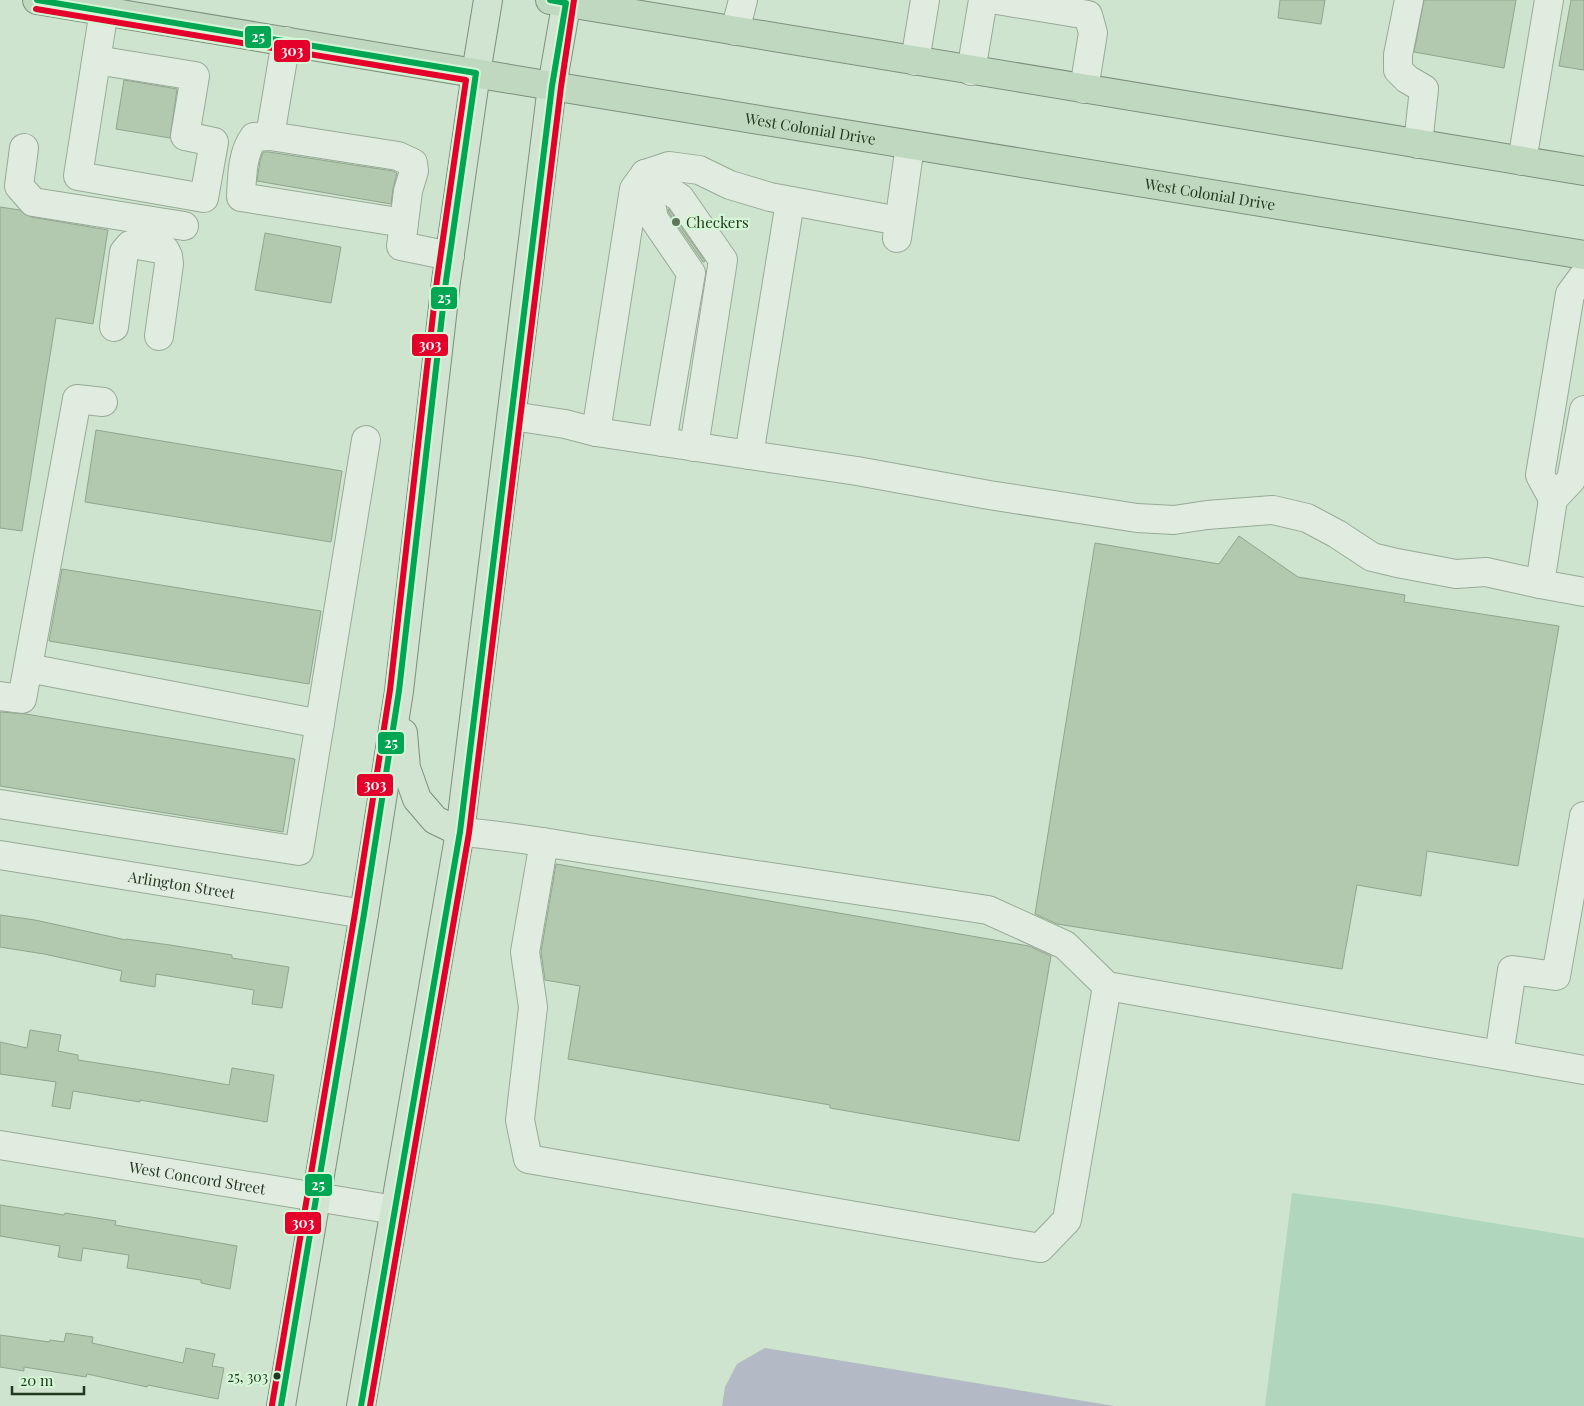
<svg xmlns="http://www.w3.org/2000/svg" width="1584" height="1406" font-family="'Playfair Display',serif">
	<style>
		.green { fill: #b0d7be }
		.water { fill: #b3b9c5 }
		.building { fill: #b2c8af; stroke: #90a58d }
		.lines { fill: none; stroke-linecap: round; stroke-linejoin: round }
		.minor-casing { stroke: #98aa97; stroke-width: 30 }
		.major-casing { stroke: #7f8f7e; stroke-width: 30 }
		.highway-casing { stroke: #7f8f7e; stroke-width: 30 }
		.minor { stroke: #e0ece0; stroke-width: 28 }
		.major { stroke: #d1e4d1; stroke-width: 28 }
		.highway { stroke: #c0d8bf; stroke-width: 28 }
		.bus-1-casing { stroke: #d4f6d6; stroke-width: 10 }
		.bus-2-casing { stroke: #d4f6d6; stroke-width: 10 }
		.bus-1 { stroke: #00a651; stroke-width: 6 }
		.bus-2 { stroke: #e4002b; stroke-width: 6 }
		.poi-dot { fill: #5f755c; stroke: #d4f6d6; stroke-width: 2 }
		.bus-dot { fill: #23391f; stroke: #d4f6d6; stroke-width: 2 }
		.labels { text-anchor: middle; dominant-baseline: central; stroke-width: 4.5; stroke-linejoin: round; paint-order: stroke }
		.bus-label { font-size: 14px; fill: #23391f; stroke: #d4f6d6; text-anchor: end }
		.street-label { font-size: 15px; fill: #23391f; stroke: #d4f6d6 }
		.poi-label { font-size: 15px; fill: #23391f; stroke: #d4f6d6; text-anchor: start }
		.line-badge { stroke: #d4f6d6; stroke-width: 2 }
		.badge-label { font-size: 14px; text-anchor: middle; font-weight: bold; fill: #fff }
	</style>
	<rect width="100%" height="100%" fill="#cee4ce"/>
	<path class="green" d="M1292,1193L1384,1205L1584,1238V1406H1265Z"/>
	<path class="water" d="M765,1348L1114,1406H722L725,1387L737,1364Z"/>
	<g class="building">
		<path d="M1280,0H1325L1321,24L1278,18Z"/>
		<path d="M1424,0H1516L1504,68L1414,52Z"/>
		<path d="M1571,0H1584V70L1559,66Z"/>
		<path d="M124,80L177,89L170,138L116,129Z"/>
		<path d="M263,152H269L393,171L397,173L393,189L391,204L257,181L260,161Z"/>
		<path d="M0,207L20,210L31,217L108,230L93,324L56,318L22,531L0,528Z"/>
		<path d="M668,209H669L705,261L703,262L669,213Z"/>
		<path d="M265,233L341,247L331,303L255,290Z"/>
		<path d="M96,430L342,471L331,542L85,502Z"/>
		<path d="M1239,536L1298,577L1405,595L1404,602L1559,626L1518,866L1427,851L1421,896L1357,885L1342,969L1057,924L1035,914L1095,543L1219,564Z"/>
		<path d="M62,569L321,611L309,684L49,641Z"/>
		<path d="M0,712L26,714L295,759L283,832L0,786Z"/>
		<path d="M556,864L1029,946L1051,956L1019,1141L830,1108V1105L568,1059L580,986L545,980L541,952Z"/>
		<path d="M0,915L35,920L126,940V939L170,945L232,955V958L289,967L282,1008L252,1004L254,990L156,974L155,987L120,981L122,971L44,954L0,947Z"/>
		<path d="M30,1030L61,1035L58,1051L78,1055V1060L161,1073L229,1085L232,1068L274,1075L267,1122L140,1100V1102L73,1091L70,1109L52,1106L56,1082L0,1074V1042L27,1048Z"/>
		<path d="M0,1205L64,1215L65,1213L116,1221L115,1225L237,1246L230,1289L201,1283V1280L127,1268L129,1255L83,1248L81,1261L58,1257L60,1246L0,1236Z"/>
		<path d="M66,1333L93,1337L92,1343L183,1363L186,1348L215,1354L212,1366L224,1368L218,1399L148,1385L147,1387L87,1374L86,1377L24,1367V1371L0,1367V1335L49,1342L50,1340L64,1342Z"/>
	</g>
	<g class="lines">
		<g class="minor-casing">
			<g id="minor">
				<path d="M997,0L1088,15L1093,33L1084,89"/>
				<path d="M1409,0L1398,55V70L1407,79L1424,89L1418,144"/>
				<path d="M735,31L743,0"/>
				<path d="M286,41L270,136L398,156L413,163L414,171L408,191L401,246L450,256"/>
				<path d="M96,60L195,76L185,136L214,142L204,198L78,176L104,10"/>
				<path d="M915,61L925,0"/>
				<path d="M971,71L983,0"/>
				<path d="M270,136L254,137C242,153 242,177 241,197L404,223"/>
				<path d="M24,148L19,186L33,202L184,226"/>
				<path d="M1522,161L1549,0"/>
				<path d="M645,174L680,198L723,260L694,447"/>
				<path d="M645,174L654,219L691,273L662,442"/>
				<path d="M897,238L910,145"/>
				<path d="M114,327L124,252L130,245H138L165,250L168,256L169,264L159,336"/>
				<path d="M512,416L565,424L596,432L857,471L989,495L1137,518L1174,520L1207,515L1273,510L1307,518L1337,534L1372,557L1397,563L1456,574L1486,572L1540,584L1584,592"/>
				<path d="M596,432L634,189L645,174L669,166L699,170L730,185L770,197L899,221"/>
				<path d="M749,455L790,202"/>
				<path d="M1553,499L1540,475L1570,294L1584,275"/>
				<path d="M1540,584L1553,499L1571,480L1584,410"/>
				<path d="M28,668L320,724"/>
				<path d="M0,696L22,699L77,399L103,402"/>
				<path d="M0,804L299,851L366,440"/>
				<path d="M460,832C504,835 548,843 592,850L988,910L1065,945L1107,986L1067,1220L1040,1248L528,1159L520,1120L533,1007L525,952L544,842"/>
				<path id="s1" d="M0,855L364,914"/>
				<path d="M1107,986L1584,1070"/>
				<path d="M1499,1055L1512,970L1556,976L1584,816"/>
				<path id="s2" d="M0,1145L395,1210"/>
			</g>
		</g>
		<g class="major-casing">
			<g id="major">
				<path d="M403,733L406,768L417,799L435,820L460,832"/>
				<path d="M281,1406L364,914L399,691L446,281L476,73L488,0"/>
				<path d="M361,1406L460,832L552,86L567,0"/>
			</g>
		</g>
		<g class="highway-casing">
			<g id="highway">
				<path id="s3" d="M37,0L552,86L1584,255"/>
				<path d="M550,0L1584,171"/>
			</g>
		</g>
		<use href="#minor" class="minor"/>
		<use href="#major" class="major"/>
		<use href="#highway" class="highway"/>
		<g class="bus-1-casing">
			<g id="bus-1">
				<path d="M37,0L476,73L446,281L399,691L364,914L281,1406"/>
				<path d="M361,1406L460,832L552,86L566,3L550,0"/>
			</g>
		</g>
		<g class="bus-2-casing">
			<g id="bus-2">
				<path d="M36,9L466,80L437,280L390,690L355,913L272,1405"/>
				<path d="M370,1406L469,833L561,87L574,0"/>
			</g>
		</g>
		<use href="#bus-1" class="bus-1"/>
		<use href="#bus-2" class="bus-2"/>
	</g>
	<circle class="poi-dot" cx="676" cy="222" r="5"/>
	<circle class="bus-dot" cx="277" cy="1376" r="4.5"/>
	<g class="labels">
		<g class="bus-label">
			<text x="268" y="1376">25, 303</text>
		</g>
		<g class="street-label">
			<text stroke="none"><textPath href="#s3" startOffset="784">West Colonial Drive</textPath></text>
			<text stroke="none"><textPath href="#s3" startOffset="1189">West Colonial Drive</textPath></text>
			<text stroke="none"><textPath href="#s1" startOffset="184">Arlington Street</textPath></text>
			<text stroke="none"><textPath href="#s2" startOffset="200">West Concord Street</textPath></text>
		</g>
		<g class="poi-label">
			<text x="686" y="222">Checkers</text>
		</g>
	</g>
	<g class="line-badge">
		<rect x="244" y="25" width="28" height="24" rx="5" fill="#00a651"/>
		<rect x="273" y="39" width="38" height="24" rx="5" fill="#e4002b"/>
		<rect x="430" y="286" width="28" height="24" rx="5" fill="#00a651"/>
		<rect x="411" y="333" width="38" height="24" rx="5" fill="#e4002b"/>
		<rect x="377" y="731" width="28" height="24" rx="5" fill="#00a651"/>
		<rect x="356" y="773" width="38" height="24" rx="5" fill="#e4002b"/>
		<rect x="304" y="1173" width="29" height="24" rx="5" fill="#00a651"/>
		<rect x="284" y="1211" width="38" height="24" rx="5" fill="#e4002b"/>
	</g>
	<g class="badge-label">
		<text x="258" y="42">25</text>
		<text x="292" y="56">303</text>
		<text x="444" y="303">25</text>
		<text x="430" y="350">303</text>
		<text x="391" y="748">25</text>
		<text x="375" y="790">303</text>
		<text x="318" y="1190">25</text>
		<text x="303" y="1228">303</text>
	</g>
	<path d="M12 1386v8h72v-8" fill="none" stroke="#23391f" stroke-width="2.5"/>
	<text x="20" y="1386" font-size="15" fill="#23391f" stroke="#d4f6d6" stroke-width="4" paint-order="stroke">20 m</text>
</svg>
